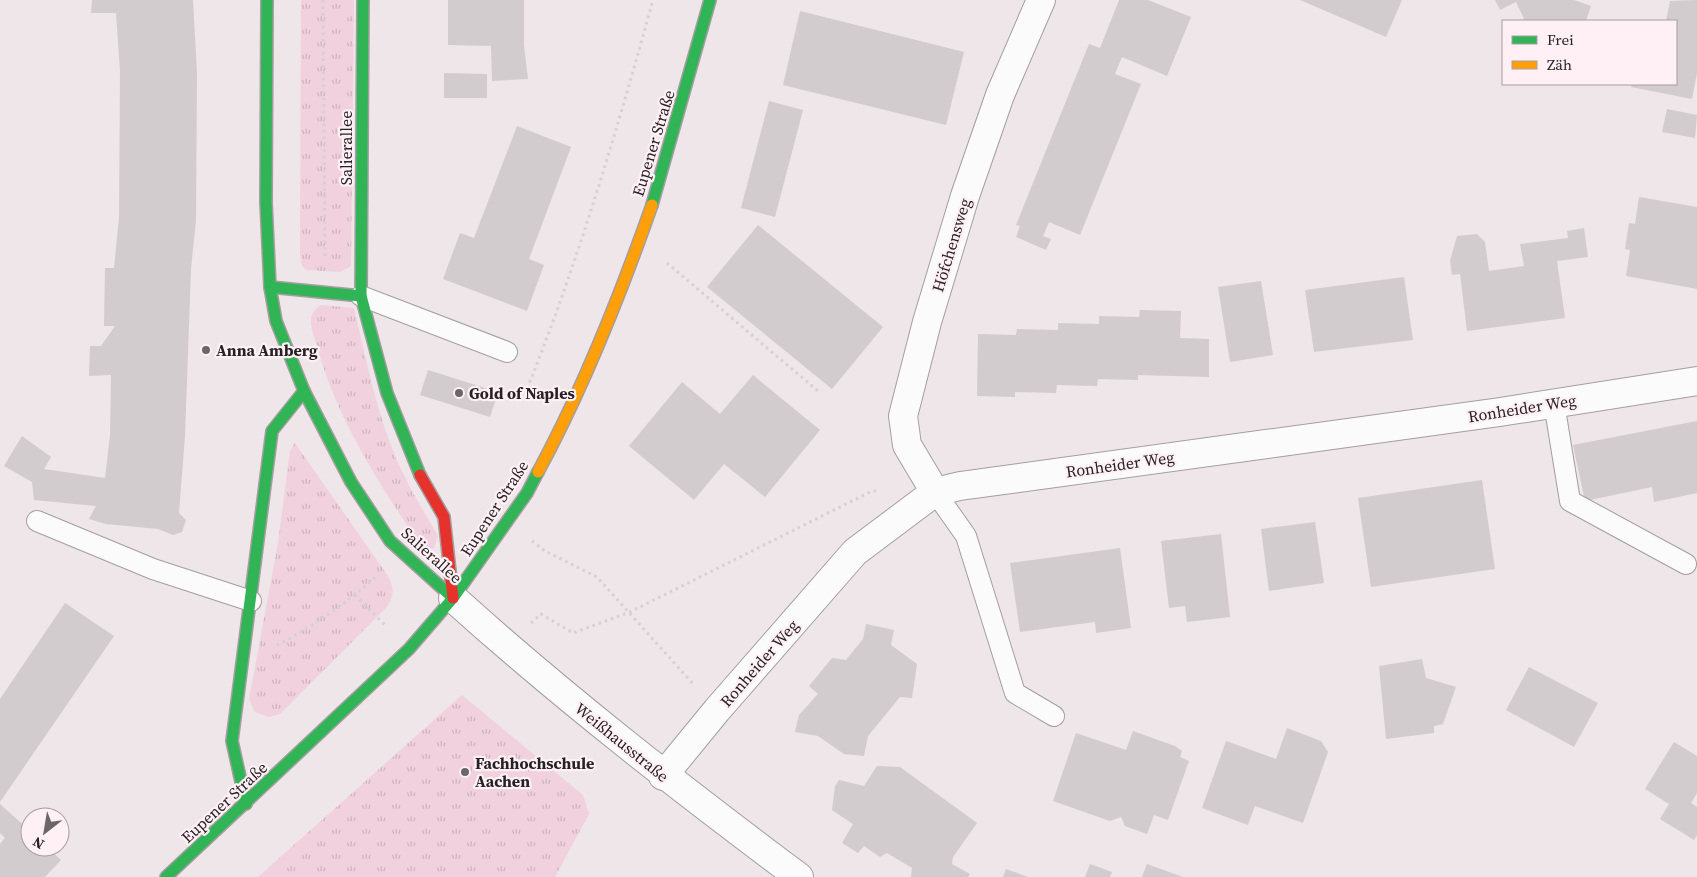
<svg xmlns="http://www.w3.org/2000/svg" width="1697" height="877" font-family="'Source Serif 4',serif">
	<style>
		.grass { fill: url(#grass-tufts) }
		.building { fill: #d2cccf }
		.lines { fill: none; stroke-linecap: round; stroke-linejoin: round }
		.lane-casing { stroke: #a49ea0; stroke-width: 22 }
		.street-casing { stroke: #a49ea0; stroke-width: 30 }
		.fast-casing { stroke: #a49ea0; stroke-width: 14 }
		.slow-casing { stroke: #a49ea0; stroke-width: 14 }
		.jam-casing { stroke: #a49ea0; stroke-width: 14 }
		.path { stroke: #d4d1d2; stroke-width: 3; stroke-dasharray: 2.5 4; stroke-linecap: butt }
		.lane { stroke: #fcfbfc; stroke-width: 20 }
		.street { stroke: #fcfbfc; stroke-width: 28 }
		.fast { stroke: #30b455; stroke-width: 11 }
		.slow { stroke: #ff9f0a; stroke-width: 11 }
		.jam { stroke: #e5322d; stroke-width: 11 }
		.poi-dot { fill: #6c6668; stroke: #fef0f5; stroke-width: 2 }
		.labels { text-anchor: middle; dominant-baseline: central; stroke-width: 4.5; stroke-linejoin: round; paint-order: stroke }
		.street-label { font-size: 16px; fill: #262123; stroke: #fef0f5 }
		.poi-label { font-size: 16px; font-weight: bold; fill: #262123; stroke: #fef0f5; text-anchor: start }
	</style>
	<defs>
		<pattern id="grass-tufts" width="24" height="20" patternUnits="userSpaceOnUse" patternTransform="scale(1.25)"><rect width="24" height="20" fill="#f1d1de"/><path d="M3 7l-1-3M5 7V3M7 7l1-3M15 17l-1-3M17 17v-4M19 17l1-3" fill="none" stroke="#ceb3be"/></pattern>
	</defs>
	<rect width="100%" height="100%" fill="#eee6e9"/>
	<g class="grass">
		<path d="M301,0H354L351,266L340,272L306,270L302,266L300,254Z"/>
		<path d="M321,305L354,308C366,359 376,410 396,458C408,486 423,510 438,536L434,548L425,549L421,546C380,485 336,418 317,346C315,338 310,328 311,320C311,313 316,308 321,305Z"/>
		<path d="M295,443L388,576C395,589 394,598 385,609L280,714L269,717L255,712L249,699L278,543L290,451Z"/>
		<path d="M462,695L583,795L589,814L555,877H258Z"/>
	</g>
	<g class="building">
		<path d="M92,0H193L197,72L196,220L191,269L185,436L179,513L186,520L182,532L173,535L158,529L106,524L89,519L96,506L34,500L32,482L4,466L22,436L51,457L44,469L105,478L110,435L111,375L89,376L90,346H101L115,326H104L105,268H114L119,218L120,71L116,13H91Z"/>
		<path d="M448,0H524V46L528,79L492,81L491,46L448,45Z"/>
		<path d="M1119,0H1148L1191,17L1167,76L1122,57L1115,74L1141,84L1080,235L1049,222L1043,236L1051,239L1046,250L1016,237L1020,226L1016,225L1089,44L1100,48Z"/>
		<path d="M1300,0H1402L1386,37Z"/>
		<path d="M1495,0H1574L1591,6L1586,21H1525L1516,2L1500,10Z"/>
		<path d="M1697,0V73L1692,99L1631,87L1632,84H1676V21H1666L1670,1Z"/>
		<path d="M800,11L964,52L946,125L783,85Z"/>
		<path d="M444,73L487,74V98H444Z"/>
		<path d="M769,101L803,110L775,217L741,208Z"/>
		<path d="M1667,109L1697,115L1695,138L1662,132Z"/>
		<path d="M517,126L571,147L529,259L544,265L527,311L443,279L460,233L474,238Z"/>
		<path d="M1639,197L1697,207V289L1626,276L1630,250L1625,249L1629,223L1635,224Z"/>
		<path d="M758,225L883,327L832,389L707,287Z"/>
		<path d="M1584,228L1588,257L1557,261L1565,318L1467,331L1460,274L1452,275L1450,261L1457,236L1477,234L1485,242L1489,271L1524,266L1520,244L1568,238L1567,231Z"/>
		<path d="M1404,277L1413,340L1314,352L1305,290Z"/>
		<path d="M1261,281L1273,355L1230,362L1218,287Z"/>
		<path d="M1140,310L1181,311L1180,338L1209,339V377L1138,375V380L1098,379L1097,386L1057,385L1056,393L1015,392V397L977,396L978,334L1016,335L1017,329L1058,330V323L1099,324V316L1139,317Z"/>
		<path d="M428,370L498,392L490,417L420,395Z"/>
		<path d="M753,375L820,430L765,497L724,464L694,500L629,446L682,382L720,414Z"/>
		<path d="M1697,421V493L1654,502L1652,487L1585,501L1573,445Z"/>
		<path d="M1482,480L1495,569L1371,587L1358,498Z"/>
		<path d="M1315,522L1324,583L1269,591L1261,529Z"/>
		<path d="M1221,534L1230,617L1187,622L1185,606L1169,608L1161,541Z"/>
		<path d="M1120,548L1131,628L1096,633L1095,622L1020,632L1010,563Z"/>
		<path d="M65,603L114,636L0,802V699Z"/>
		<path d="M866,624L894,630L891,645L917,664L912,698L900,697L868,736L864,756L844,754L818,736L795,732L799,715L818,694L809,686L832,658L846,660L863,639Z"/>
		<path d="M1422,659L1426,678L1456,687L1443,724L1434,726V733L1386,739L1379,666Z"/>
		<path d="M1529,667L1598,703L1574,747L1506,710Z"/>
		<path d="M1287,728L1321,741L1328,752L1303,823L1255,806L1248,825L1202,808L1226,741L1276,759Z"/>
		<path d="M1133,731L1175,746L1182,751L1180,757L1189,761L1168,820L1154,815L1147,834L1125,826L1121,817L1110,821L1053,801L1076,733L1126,750Z"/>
		<path d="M1674,742L1697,756V793L1691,803L1697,807V835L1694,840L1660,819L1669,804L1645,789Z"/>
		<path d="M877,766L900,767L977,823L953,857L952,864L970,874L968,877H911L912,868L887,853L880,857L864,846L858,853L842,843L853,824L832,810L835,786L839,780L864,786Z"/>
		<path d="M0,804L30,831V847H47L61,860L45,877H0V844L5,838L0,833Z"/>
		<path d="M1090,864L1112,872L1110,877H1085Z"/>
		<path d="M1147,864L1183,877H1142Z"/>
		<path d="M1006,869L1028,877H1003Z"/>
	</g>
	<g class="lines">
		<g class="lane-casing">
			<g id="lane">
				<path d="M361,296L507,352"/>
				<path d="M1554,403L1570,501L1686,564"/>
				<path d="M935,492L966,536L1015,693L1054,716"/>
				<path d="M37,521L153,569L251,601"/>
			</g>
		</g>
		<g class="street-casing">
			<g id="street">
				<path d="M935,492L907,445L903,416L927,322L965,196L1000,95L1041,0"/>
				<path d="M453,598C564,698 680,788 799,877"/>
				<path d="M663,776L717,710L855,552L935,492L960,486L1500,412L1697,381"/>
			</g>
		</g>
		<g class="fast-casing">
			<g id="fast">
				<path d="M267,0L266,202L270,287L276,321L304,391L351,482L390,541L453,598"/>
				<path d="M363,0L361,296L387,393L420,475"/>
				<path d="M652,205L710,0"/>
				<path d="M270,287L361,296"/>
				<path d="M246,804L232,741L272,431L304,391"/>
				<path d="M166,877L409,649L453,598L527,493L538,472"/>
			</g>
		</g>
		<g class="slow-casing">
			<path id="slow" d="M538,472C584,387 620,296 652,205"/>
		</g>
		<g class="jam-casing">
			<path id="jam" d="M420,475L444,517L453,598"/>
		</g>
		<g class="path">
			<path d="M323,0L325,259"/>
			<path d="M667,263L819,392"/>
			<path d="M539,399L529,384C579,259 617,130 653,0"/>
			<path d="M532,541L545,551L597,577L695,686"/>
			<path d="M355,595L387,627"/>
			<path d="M531,623L541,614L573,633L630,612L872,491H879"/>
			<path d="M277,645C314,626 347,603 378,575"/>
		</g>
		<use href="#lane" class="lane"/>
		<use href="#street" class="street"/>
		<use href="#fast" class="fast"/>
		<use href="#slow" class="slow"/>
		<use href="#jam" class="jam"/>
	</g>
	<g class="poi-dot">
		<circle cx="206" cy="350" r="5"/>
		<circle cx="459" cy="393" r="5"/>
		<circle cx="465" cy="772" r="5"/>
	</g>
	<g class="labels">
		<g class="street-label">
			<text transform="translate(653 143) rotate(-73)">Eupener Straße</text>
			<text transform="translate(346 148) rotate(-90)">Salierallee</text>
			<text transform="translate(951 245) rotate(-73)">Höfchensweg</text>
			<text transform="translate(1522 408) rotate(-9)">Ronheider Weg</text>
			<text transform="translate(1120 464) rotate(-8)">Ronheider Weg</text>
			<text transform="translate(494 508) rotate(-57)">Eupener Straße</text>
			<text transform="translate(432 555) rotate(42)">Salierallee</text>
			<text transform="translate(759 663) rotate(-49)">Ronheider Weg</text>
			<text transform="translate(622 742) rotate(39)">Weißhausstraße</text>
			<text transform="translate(224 802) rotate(-43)">Eupener Straße</text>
		</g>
		<g class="poi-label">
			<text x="216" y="350">Anna Amberg</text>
			<text x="469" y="393">Gold of Naples</text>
			<text x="475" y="763">Fachhochschule<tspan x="475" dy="18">Aachen</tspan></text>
		</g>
	</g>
	<rect x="1502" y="20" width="175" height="65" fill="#fef0f5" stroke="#a89da1"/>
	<rect x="1512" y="36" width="25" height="8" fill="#30b455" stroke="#a89da1"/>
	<text x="1547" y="45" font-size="15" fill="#262123">Frei</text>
	<rect x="1512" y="61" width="25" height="8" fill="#ff9f0a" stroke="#a89da1"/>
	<text x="1547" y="70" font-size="15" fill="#262123">Zäh</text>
	<g transform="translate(45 832) rotate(211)"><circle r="24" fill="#fef0f5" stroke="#a89da1"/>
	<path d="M0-4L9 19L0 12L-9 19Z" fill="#6c6668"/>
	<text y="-8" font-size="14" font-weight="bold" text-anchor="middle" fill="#262123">N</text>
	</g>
</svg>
